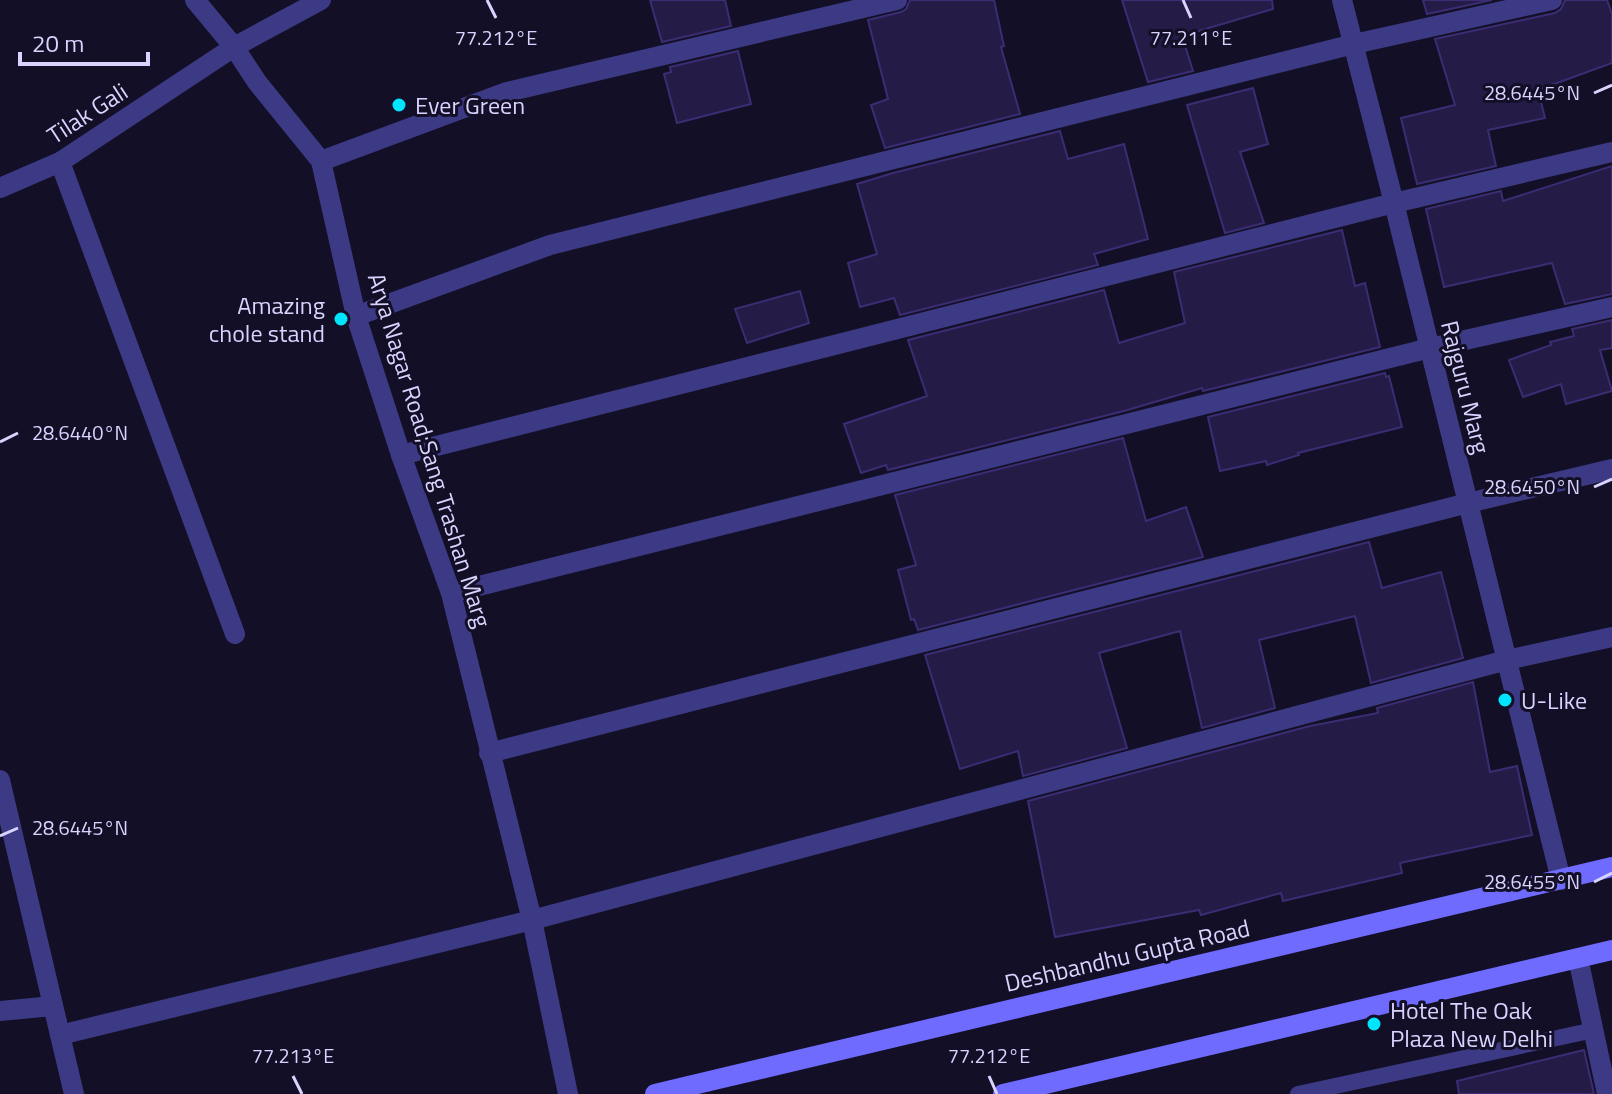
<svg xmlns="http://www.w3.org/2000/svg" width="1612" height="1094" font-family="'Titillium Web',sans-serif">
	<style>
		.building { fill: #241b47; stroke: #3b2d73; stroke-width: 2 }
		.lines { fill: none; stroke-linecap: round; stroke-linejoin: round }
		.lane { stroke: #3d3a85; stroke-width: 16 }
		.street { stroke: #3d3a85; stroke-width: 20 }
		.secondary { stroke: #6f6bff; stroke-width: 20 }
		.ticks { fill: none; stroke: #d9d4ff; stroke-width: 3 }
		.poi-dot { fill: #00e5ff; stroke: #130f26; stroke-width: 3 }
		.labels { text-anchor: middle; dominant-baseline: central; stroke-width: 6; stroke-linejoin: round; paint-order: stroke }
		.poi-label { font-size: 24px; fill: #d9d4ff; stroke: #130f26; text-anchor: start }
		.street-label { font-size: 24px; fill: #d9d4ff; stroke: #130f26 }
		.ticks-label { font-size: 20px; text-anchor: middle; fill: #d9d4ff; stroke: #130f26; stroke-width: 6; stroke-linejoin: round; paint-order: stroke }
	</style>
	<rect width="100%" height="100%" fill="#130f26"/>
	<g class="building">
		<path d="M650,0H725L731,26L662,42Z"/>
		<path d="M910,0H994L1004,46L1001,47L1020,114L885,148L871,105L888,99L868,20L901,12L906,9Z"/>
		<path d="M1122,0H1272L1273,9L1182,36L1193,71L1148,82Z"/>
		<path d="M1423,0H1492L1427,14Z"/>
		<path d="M1565,0H1607L1612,14V63L1538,90L1545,118L1488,130L1496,166L1417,184L1401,118L1455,105L1435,39L1555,13L1561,9Z"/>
		<path d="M738,51L751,104L677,123L664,74L671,72L670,67Z"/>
		<path d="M1253,88L1268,144L1240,152L1264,223L1225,233L1187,105Z"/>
		<path d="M1060,131L1068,159L1124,144L1148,239L1094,254L1098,265L900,315L894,298L860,307L848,263L877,254L857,184L893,173Z"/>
		<path d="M1612,166V294L1565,304L1552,263L1444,287L1426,209L1501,191L1503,201Z"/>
		<path d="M1342,230L1355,286L1365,283L1380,347L1203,391L1202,388L1124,411L888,470L886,465L861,473L844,424L927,396L908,340L1104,290L1119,343L1185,323L1174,272Z"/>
		<path d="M800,291L809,323L747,343L735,309Z"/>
		<path d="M1612,320V348L1600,350L1612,391L1566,404L1561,384L1523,397L1509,360L1551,345L1550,342L1574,336L1572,329Z"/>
		<path d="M1385,373L1386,377L1389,376L1402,427L1298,453L1299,455L1267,465L1266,461L1220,471L1208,417Z"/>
		<path d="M1123,438L1146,521L1186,507L1203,557L918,630L914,619L911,620L898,570L916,565L895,495Z"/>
		<path d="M1369,542L1382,588L1441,572L1463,658L1371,683L1355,616L1259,640L1275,708L1202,728L1180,631L1099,653L1127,748L1023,776L1018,751L960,769L925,655Z"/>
		<path d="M1473,682L1490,772L1517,766L1532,835L1400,863L1402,873L1283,901L1281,893L1201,915L1199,910L1055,937L1028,801L1310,726L1378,713L1377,708Z"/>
		<path d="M1584,1050L1594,1094H1459L1457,1081Z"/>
	</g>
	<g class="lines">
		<path class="lane" d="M1298,1094L1594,1030"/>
		<g class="street">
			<path d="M195,0L234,47L257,82L321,161L356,316L401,455L451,593L532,920L568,1094"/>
			<path d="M1342,0L1394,203L1561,880"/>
			<path d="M321,161L507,92L897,0"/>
			<path d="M60,162L235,634"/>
			<path d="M0,188L60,162L234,47L321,0"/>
			<path d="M356,316L550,245L1354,44L1552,0"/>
			<path d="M401,455L1394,203L1612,152"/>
			<path d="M451,593L1430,348L1612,307"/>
			<path d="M489,753L1468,503L1612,469"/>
			<path d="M0,780L60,1035"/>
			<path d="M1578,958L1607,1094"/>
			<path d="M0,1011L53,1006"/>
			<path d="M74,1094L60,1035L532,920L1507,660L1612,637"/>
		</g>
		<g class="secondary">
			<path d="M655,1094L1612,867"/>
			<path d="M1003,1094L1612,950"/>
		</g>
	</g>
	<path class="ticks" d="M487,0L496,18M1183,0L1191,18M1594,93L1612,85M0,442L18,433M1594,487L1612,479M0,836L18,828M1594,882L1612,873M293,1076L302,1094M989,1076L997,1094"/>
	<g class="poi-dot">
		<circle cx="399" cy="105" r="8"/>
		<circle cx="341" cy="319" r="8"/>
		<circle cx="1505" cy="700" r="8"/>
		<circle cx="1374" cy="1024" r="8"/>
	</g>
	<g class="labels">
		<g class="poi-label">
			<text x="415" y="105">Ever Green</text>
			<text x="325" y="305" text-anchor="end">Amazing<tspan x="325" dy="28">chole stand</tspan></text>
			<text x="1521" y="700">U-Like</text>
			<text x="1390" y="1010">Hotel The Oak<tspan x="1390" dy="28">Plaza New Delhi</tspan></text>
		</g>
		<g class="street-label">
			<text transform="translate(87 113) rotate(-33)">Tilak Gali</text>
			<text transform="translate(1466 387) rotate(76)">Rajguru Marg</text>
			<text transform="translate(430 450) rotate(73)">Arya Nagar Road;Sang Trashan Marg</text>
			<text transform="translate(1127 955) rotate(-13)">Deshbandhu Gupta Road</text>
		</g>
	</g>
	<g class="ticks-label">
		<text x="496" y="45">77.212°E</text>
		<text x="1191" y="45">77.211°E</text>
		<text x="1532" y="100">28.6445°N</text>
		<text x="80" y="440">28.6440°N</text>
		<text x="1532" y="494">28.6450°N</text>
		<text x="80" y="835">28.6445°N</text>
		<text x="1532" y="889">28.6455°N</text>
		<text x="293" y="1063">77.213°E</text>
		<text x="989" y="1063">77.212°E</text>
	</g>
	<path d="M20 52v12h128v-12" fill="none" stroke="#d9d4ff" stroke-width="4"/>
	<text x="32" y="52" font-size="24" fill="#d9d4ff" stroke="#130f26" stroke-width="6" paint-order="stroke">20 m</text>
</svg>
